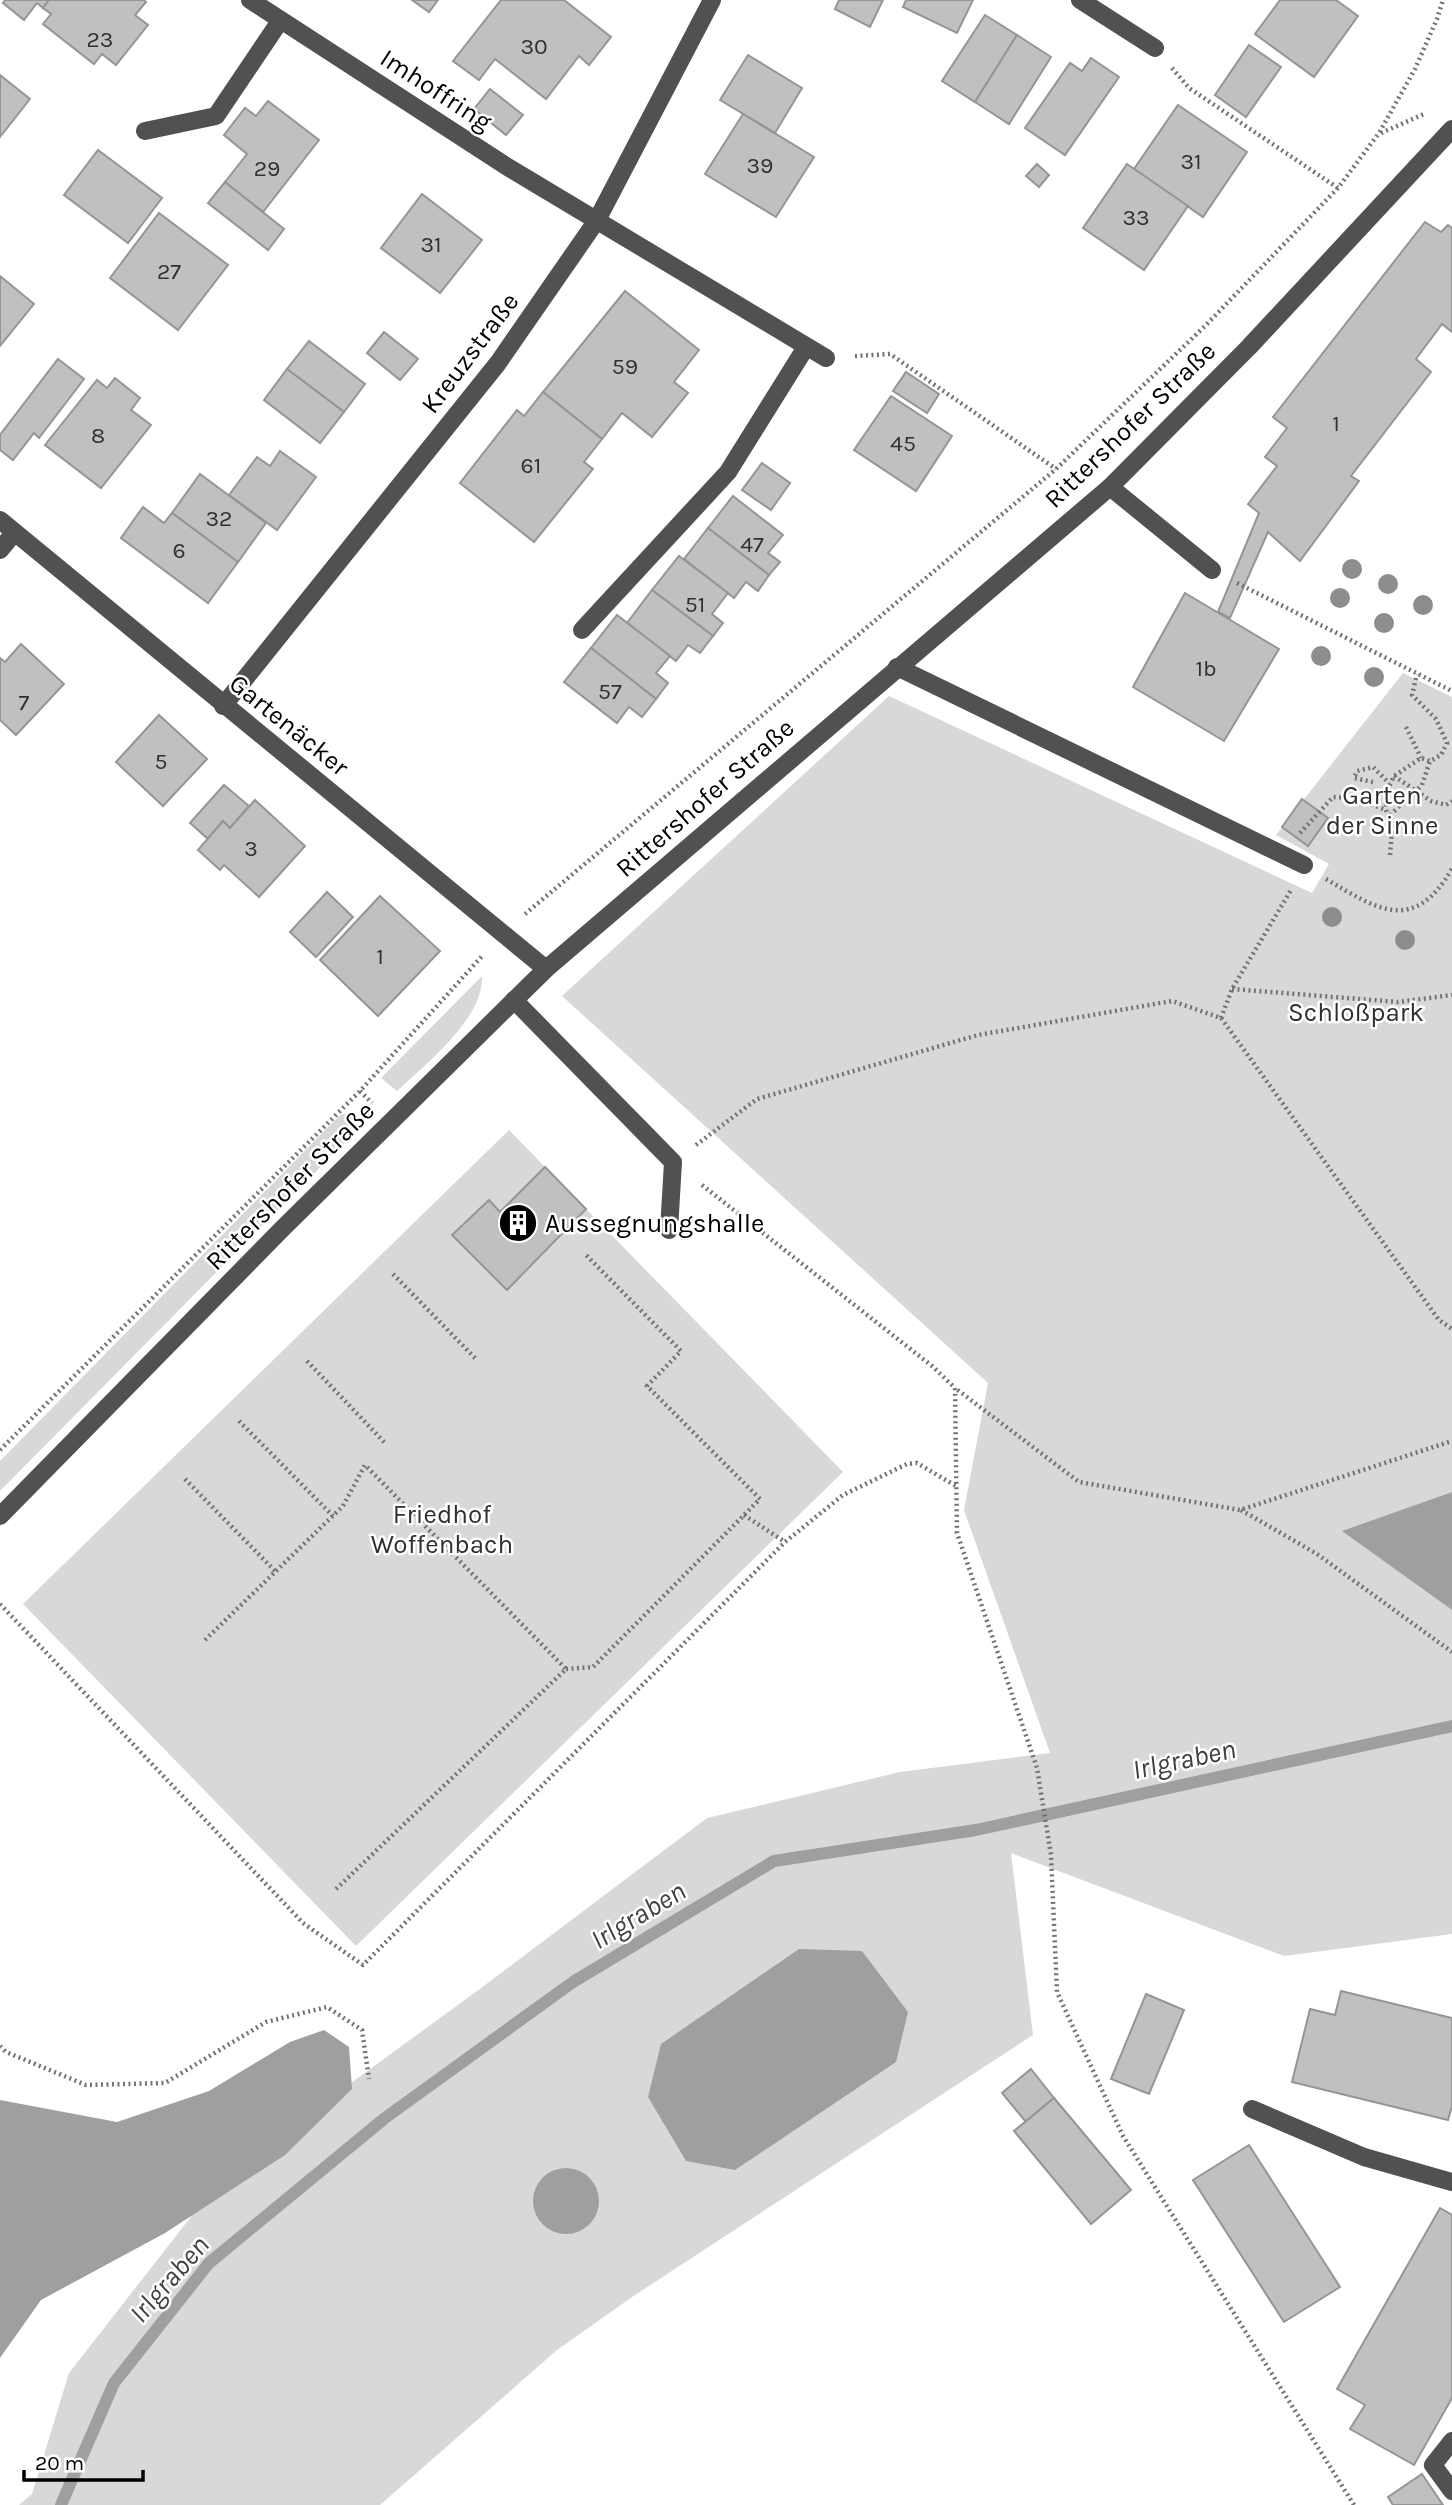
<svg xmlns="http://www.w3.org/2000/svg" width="1452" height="2505" font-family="Karla,sans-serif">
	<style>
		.green { fill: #d8d8d8 }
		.water { fill: #9f9f9f }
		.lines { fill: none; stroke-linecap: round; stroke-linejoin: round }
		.stream { stroke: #9f9f9f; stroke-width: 12 }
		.building { fill: #c0c0c0; stroke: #959595; stroke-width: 2 }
		.path { stroke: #737373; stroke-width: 4.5; stroke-dasharray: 2 3.5; stroke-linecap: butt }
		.minor { stroke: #515151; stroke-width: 18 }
		.tree { fill: #8d8d8d }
		.labels { text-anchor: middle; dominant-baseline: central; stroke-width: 5; stroke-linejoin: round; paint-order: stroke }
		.number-label { font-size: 23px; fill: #303030 }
		.street-label { font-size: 26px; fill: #000; stroke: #fff }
		.park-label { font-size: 26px; fill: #2f2f2f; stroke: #fff }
		.poi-label { font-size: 26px; fill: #000; stroke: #fff; text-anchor: start }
		.water-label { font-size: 28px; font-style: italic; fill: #404040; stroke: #fff }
	</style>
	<rect width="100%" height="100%" fill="#fff"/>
	<g class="green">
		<path d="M1403,673L1452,697V1492L1343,1531L1452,1610V1934L1284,1956L1011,1853L1033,2035L635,2295L557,2350L380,2505H19L32,2494L69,2373L222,2177L477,1991L707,1818L900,1772L1050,1753L964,1510L988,1383L562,996L889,696L1312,893L1329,864L1276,835Z"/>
		<path d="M482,976C484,1018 426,1064 397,1091L381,1078Z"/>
		<path d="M352,1112L358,1129L0,1491V1461L340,1115Z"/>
		<path d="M509,1130L843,1472L356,1946L23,1604Z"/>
	</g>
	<g class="water">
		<path d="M1452,1492V1610L1342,1531Z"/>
		<path d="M799,1949L862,1951L908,2012L896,2062L735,2170L686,2161L648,2097L661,2044Z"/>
		<path d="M324,2030L349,2047L352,2089L285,2155L165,2233L41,2300L0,2358V2100L117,2122L209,2091L290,2042Z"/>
		<circle cx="566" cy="2201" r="33"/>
	</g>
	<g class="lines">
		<path class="stream" d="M61,2505L114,2383L209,2263L385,2118L573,1982L774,1861L976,1830L1452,1726"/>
	</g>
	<g class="building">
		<path d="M5,0H49L43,8L37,3L24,20L3,3Z"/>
		<path d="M49,0H144L146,2L135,15L148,25L116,65L102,54L94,64L43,24L51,14L43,8Z"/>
		<path d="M412,0H438L429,12Z"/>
		<path d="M501,0H564L611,37L589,65L579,56L546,99L495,59L479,80L453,61Z"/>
		<path d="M839,0H883L870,27L835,9Z"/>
		<path d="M906,0H973L957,33L903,7Z"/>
		<path d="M1280,0H1336L1358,16L1314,77L1255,34Z"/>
		<path d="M985,15L1017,35L975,102L942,81Z"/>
		<path d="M1017,35L1051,57L1009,124L975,102Z"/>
		<path d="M1249,45L1281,67L1246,117L1215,95Z"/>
		<path d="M748,55L802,88L775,133L720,100Z"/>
		<path d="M1091,58L1119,77L1065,155L1025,128L1070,63L1082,71Z"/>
		<path d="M0,75L30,99L0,137Z"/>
		<path d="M490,89L523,115L506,135L474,109Z"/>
		<path d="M268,101L319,140L263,212L225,182L247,154L224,135L245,108L256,116Z"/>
		<path d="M1178,105L1247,152L1203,217L1134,169Z"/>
		<path d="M743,114L814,157L776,217L705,174Z"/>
		<path d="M98,150L162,198L128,243L64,195Z"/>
		<path d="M1037,164L1049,175L1039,187L1026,176Z"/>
		<path d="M1127,164L1188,206L1144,270L1083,228Z"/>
		<path d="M225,182L284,229L268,250L208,203Z"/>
		<path d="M422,194L482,240L440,293L381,248Z"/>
		<path d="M159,213L228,265L178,330L110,278Z"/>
		<path d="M1425,222L1441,232L1448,225L1452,228V332L1442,324L1416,359L1431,372L1351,476L1359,481L1300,561L1268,532L1230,618L1218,612L1259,513L1248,504L1277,466L1265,457L1287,428L1273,417Z"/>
		<path d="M0,276L34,304L0,346Z"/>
		<path d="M625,291L699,350L674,382L688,393L652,437L622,413L602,439L543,392Z"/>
		<path d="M384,332L418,359L400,380L367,353Z"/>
		<path d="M309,341L365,384L344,412L287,369Z"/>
		<path d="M58,359L84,379L39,438L34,433L13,460L0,450V435Z"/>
		<path d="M287,369L344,412L320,443L264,400Z"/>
		<path d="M906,372L939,394L927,413L893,391Z"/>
		<path d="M115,378L140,398L131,410L151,425L101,488L45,445L97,380L107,388Z"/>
		<path d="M543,392L602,439L584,462L593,469L534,542L460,483L517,410L524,416Z"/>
		<path d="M891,396L952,436L916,491L854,450Z"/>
		<path d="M280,451L316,477L277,530L229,495L257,457L270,466Z"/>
		<path d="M762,463L790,483L771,510L742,490Z"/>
		<path d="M200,474L266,523L238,562L172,513Z"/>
		<path d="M733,496L783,535L768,553L780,562L769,575L708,528Z"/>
		<path d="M143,507L164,523L172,513L238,562L208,603L121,538Z"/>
		<path d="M708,528L769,575L758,591L746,582L734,598L684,559Z"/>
		<path d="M679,556L728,593L712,614L723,623L713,636L652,590Z"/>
		<path d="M652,590L713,636L700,653L688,645L676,661L627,623Z"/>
		<path d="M1185,593L1279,649L1224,741L1133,687Z"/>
		<path d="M617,615L670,656L656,673L668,683L656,699L591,648Z"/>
		<path d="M21,644L64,684L16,735L0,720V658L5,662Z"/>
		<path d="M591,648L656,699L642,717L629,707L617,723L564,682Z"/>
		<path d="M159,715L207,759L163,806L116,762Z"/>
		<path d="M224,785L249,806L230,828L223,821L208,839L190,823Z"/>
		<path d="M1302,799L1328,818L1308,846L1282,827Z"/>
		<path d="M255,800L305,846L259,897L224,865L220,870L198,850L223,821L230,828Z"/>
		<path d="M327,892L353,917L316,957L290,932Z"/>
		<path d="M380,896L440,951L378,1016L320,960Z"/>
		<path d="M545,1167L586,1209L507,1290L452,1235L489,1200L500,1212Z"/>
		<path d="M1341,1991L1452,2018V2106L1448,2120L1292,2082L1310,2009L1335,2015Z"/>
		<path d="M1146,1994L1184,2010L1149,2094L1111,2079Z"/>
		<path d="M1031,2069L1054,2098L1026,2122L1002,2093Z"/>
		<path d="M1054,2098L1131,2190L1091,2224L1014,2131Z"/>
		<path d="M1249,2145L1340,2287L1284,2322L1193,2180Z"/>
		<path d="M1440,2208L1452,2215V2398L1414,2465L1350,2429L1365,2405L1337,2389Z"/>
		<path d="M1422,2474L1443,2505H1393L1388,2497Z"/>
	</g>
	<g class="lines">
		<g class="path">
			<path d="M1172,68L1189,88L1338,188"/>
			<path d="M1381,133L1424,114"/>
			<path d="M855,356L890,354L1056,469"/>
			<path d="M1237,583L1452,691"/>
			<path d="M1406,727L1421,758"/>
			<path d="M1394,776L1431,801L1446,805L1452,801"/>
			<path d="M1373,782L1354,778L1357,771L1373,767L1389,783"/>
			<path d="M1390,815L1422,785L1430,761"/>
			<path d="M1300,833L1333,797L1353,798L1386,810"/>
			<path d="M1390,855L1392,829L1386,810V793L1394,776L1421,758L1430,761L1441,755L1447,743L1436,719L1412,695L1417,674"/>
			<path d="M1326,879C1377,909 1413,935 1452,869"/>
			<path d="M525,914L1056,469L1205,326L1338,188L1379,133L1415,69L1437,19L1443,0"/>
			<path d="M1232,989L1398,1002L1452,995"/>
			<path d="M1221,1018L1232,989L1291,890"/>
			<path d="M360,1091L372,1103"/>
			<path d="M696,1145L757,1099L978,1035L1172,1001L1221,1018L1439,1320L1452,1329"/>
			<path d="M702,1185L932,1366L955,1388"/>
			<path d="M393,1274L476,1359"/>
			<path d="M307,1361L386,1444"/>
			<path d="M239,1421L333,1516"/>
			<path d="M0,1450L360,1091L483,955"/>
			<path d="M185,1479L276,1572"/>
			<path d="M1241,1510L1317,1554L1452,1652"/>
			<path d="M744,1515L785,1542"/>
			<path d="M0,1604L303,1923L363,1965L785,1542L843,1495L907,1464L917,1463L956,1486"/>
			<path d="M205,1640L343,1506L365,1465L566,1669L334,1891"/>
			<path d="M566,1669L593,1667L760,1499L647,1386L681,1351L585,1254"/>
			<path d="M0,2046L6,2052L86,2085L165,2083L266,2022L327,2007L362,2030L369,2079"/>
			<path d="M1354,2505L1123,2136L1057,1992L1051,1855L1037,1768L957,1533L955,1388L1079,1482L1240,1510L1452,1441"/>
		</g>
		<g class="minor">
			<path d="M250,0L506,166L826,358"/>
			<path d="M1080,0L1155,48"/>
			<path d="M145,131L216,116L280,21"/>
			<path d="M1110,487L1212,570"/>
			<path d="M0,520L546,969"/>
			<path d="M0,550L14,533"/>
			<path d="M582,630L728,472L806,347"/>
			<path d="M897,667L1304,865"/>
			<path d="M223,706L498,363L597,220L712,0"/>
			<path d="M514,1000L673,1162L669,1230"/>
			<path d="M0,1516L283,1228L546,969L1110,487L1249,347L1452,129"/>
			<path d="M1252,2109L1364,2157L1452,2182"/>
			<path d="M1452,2441L1433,2465L1452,2491"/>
		</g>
	</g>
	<g class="tree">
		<circle cx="1352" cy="569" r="10"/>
		<circle cx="1388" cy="584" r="10"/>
		<circle cx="1340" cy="598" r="10"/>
		<circle cx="1423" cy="605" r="10"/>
		<circle cx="1384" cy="623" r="10"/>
		<circle cx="1321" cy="656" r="10"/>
		<circle cx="1374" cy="677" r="10"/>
		<circle cx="1332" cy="917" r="10"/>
		<circle cx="1405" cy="940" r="10"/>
	</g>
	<defs>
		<g id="building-disc" transform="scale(2.0125)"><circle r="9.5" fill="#000" stroke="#fff"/><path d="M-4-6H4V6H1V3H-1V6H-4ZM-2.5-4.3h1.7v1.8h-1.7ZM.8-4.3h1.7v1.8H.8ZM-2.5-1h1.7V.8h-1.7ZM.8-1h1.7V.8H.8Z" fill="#fff"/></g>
	</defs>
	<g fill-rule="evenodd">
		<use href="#building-disc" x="518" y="1223"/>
	</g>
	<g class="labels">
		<g class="number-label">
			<text x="100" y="39">23</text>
			<text x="534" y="46">30</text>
			<text x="1191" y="161">31</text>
			<text x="760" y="165">39</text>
			<text x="267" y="168">29</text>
			<text x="1136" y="217">33</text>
			<text x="431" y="244">31</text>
			<text x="169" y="271">27</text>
			<text x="625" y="366">59</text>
			<text x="1336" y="423">1</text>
			<text x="98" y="435">8</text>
			<text x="903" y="443">45</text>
			<text x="531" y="465">61</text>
			<text x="219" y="518">32</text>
			<text x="752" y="544">47</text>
			<text x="179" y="550">6</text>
			<text x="695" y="604">51</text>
			<text x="1206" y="668">1b</text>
			<text x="610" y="691">57</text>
			<text x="24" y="702">7</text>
			<text x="161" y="761">5</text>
			<text x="251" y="848">3</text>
			<text x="380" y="956">1</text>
		</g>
		<g class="street-label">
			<text transform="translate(436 90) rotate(33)">Imhoffring</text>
			<text transform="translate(470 353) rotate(-53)">Kreuzstraße</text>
			<text transform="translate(1130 425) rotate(-44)">Rittershofer Straße</text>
			<text transform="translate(289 725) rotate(39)">Gartenäcker</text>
			<text transform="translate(705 798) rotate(-41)">Rittershofer Straße</text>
			<text transform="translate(290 1186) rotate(-45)">Rittershofer Straße</text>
		</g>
		<g class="park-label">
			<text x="1382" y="795">Garten<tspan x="1382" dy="30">der Sinne</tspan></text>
			<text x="1356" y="1012">Schloßpark</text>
			<text x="442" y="1514">Friedhof<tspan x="442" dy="30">Woffenbach</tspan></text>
		</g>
		<g class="poi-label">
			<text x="545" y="1223">Aussegnungshalle</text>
		</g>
		<g class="water-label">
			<text transform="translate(1184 1759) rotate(-12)">Irlgraben</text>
			<text transform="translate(638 1915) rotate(-31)">Irlgraben</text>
			<text transform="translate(169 2279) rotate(-49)">Irlgraben</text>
		</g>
	</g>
	<path d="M24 2470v10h119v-10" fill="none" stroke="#000000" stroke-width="3.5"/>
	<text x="35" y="2470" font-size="21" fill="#000000" stroke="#ffffff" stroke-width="5" paint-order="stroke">20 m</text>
</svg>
